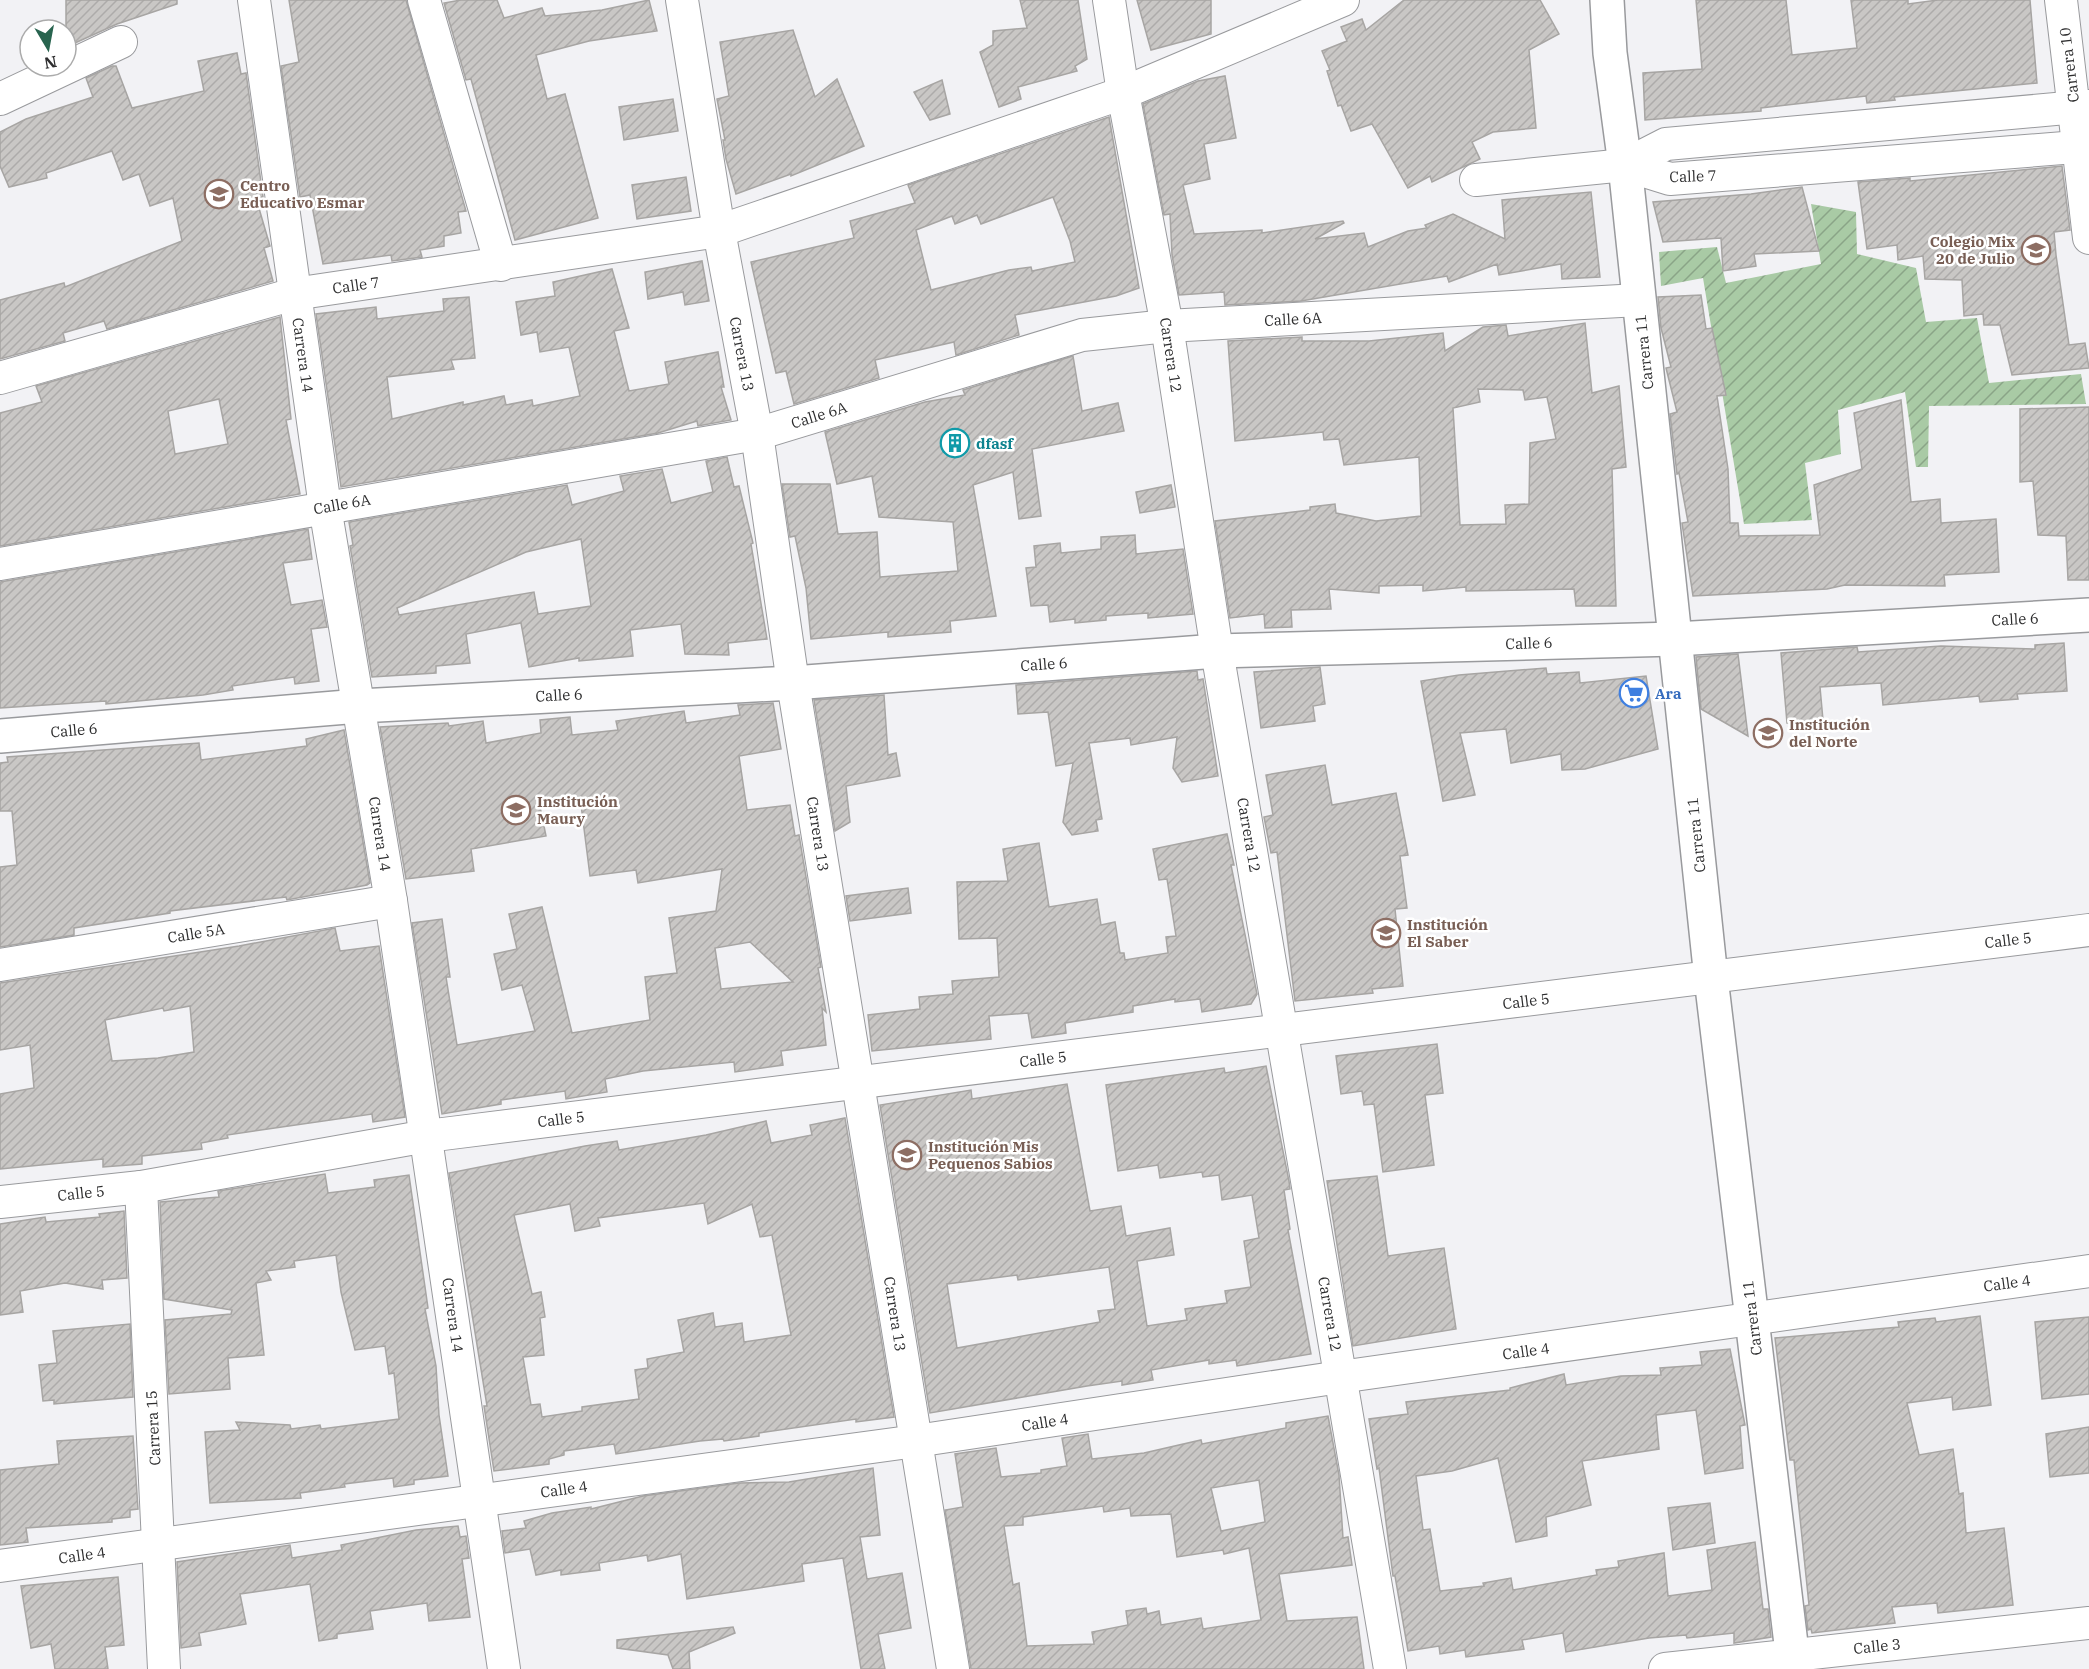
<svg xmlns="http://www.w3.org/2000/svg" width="2089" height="1669" font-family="'IBM Plex Serif',serif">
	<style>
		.garden { fill: url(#garden-furrows) }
		.building { fill: url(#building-hatch); stroke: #a7a5a3; stroke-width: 1.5; fill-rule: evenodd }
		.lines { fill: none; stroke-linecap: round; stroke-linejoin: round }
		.street-casing { stroke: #999a9d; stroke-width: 34 }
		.secondary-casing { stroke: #999a9d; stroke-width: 36 }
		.street { stroke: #fff; stroke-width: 32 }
		.secondary { stroke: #fff; stroke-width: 33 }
		.labels { text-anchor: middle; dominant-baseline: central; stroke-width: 5; stroke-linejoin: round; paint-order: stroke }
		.street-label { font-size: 15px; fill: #2d2d2e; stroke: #fff }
		.education-label { font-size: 15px; font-weight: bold; fill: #785e54; stroke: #fff; text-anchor: start }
		.culture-label { font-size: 15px; font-weight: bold; fill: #0d838f; stroke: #fff; text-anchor: start }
		.shop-label { font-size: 15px; font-weight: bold; fill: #366cbe; stroke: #fff; text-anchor: start }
	</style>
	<defs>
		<pattern id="garden-furrows" width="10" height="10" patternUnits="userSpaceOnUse" patternTransform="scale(1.5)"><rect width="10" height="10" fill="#a9caa5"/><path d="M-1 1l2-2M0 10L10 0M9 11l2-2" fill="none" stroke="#8aa487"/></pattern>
		<pattern id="building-hatch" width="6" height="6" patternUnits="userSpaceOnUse" patternTransform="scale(1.5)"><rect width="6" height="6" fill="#c9c7c5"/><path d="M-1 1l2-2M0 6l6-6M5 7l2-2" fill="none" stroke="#adabaa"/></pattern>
	</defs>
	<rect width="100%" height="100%" fill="#f2f2f5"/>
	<path class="garden" d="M1811,204L1856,212L1857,254L1916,268L1926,322L1977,318L1989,383L2081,374L2086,404L1929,406L1928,467H1916L1905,392L1838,410L1841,454L1805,463L1812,520L1744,524L1703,278L1661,286L1659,252L1717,247L1726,283L1821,264Z"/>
	<g class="building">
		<path d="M66,0H177V4L117,24L66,47Z"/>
		<path d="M289,0H406L466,211L458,212L461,233L444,236V246L420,250L422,257L392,261L391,255L323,264L310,195L300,197L281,66L299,62Z"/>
		<path d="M461,0H497L504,18L542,8L545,16L602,10L649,0L657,31L589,41L536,55L547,99L565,94L598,218L515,240L471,79L466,80L444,3Z"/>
		<path d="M1020,0H1078L1087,59L1075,66L1077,71L1018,87L1021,99L999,107L980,52L993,45V31L1027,28Z"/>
		<path d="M1137,0H1211V34L1151,50Z"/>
		<path d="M1404,0H1540L1559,34L1529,50L1536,128L1493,132L1472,142L1480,159L1432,182L1430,176L1408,188L1372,124L1351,131L1341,105L1338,106L1327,71L1330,70L1322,51L1347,41L1341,27L1362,19L1366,30Z"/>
		<path d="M1696,0H1786L1792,55L1857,48L1851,0H1908V4L1938,0H2030L2037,83L1894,97L1895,100L1867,103L1866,96L1761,108V111L1645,120L1643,73L1702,69Z"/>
		<path d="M793,30L815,97L837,79L864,146L791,176V174L736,194L726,159L723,140H725L717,99L729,96L720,42Z"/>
		<path d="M237,53L241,74L246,73L263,197L256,198L270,246L264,248L273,281L107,329L104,321L63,333L65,341L0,359V300L64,283L65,287L182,241L173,198L150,206L139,174L123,180L112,151L46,173L47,178L9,187L0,166V132L26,119L93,97L86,78L112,66H116L132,108L204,91L198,61Z"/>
		<path d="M1225,76L1236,138L1204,144L1210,179L1183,185L1194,234L1262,230V233L1343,221L1344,223L1315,239L1364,233L1368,247L1408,231L1427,228L1425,225L1453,214L1505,239L1502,200L1591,192L1600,277L1562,279L1561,264L1499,275L1497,264L1449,282L1447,276L1301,301L1225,305L1224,292L1179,295L1172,255L1170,214L1164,215L1143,104L1198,81Z"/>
		<path d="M942,80L950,114L930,120L914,92Z"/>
		<path d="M673,99L678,131L624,140L619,107Z"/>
		<path d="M1109,117L1139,288L1116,296L1015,315L1019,335L956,355L954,342L875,360L879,378L794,404L786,371L776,373L751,262L854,238L850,221L915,203L908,185ZM1053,197L1070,241L1075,262L1032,271L1031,267L1009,270L931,290L916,230L952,216L955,224L977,215L981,224Z"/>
		<path d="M2062,166L2070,230L2054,232L2056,255L2069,345L2085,343L2089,368L2012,375L2000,325H1984L1983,314L1964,316L1962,280L1925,279L1923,256L1898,260L1897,245L1867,249L1858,182L1910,178V181Z"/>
		<path d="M686,177L691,211L637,219L632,185Z"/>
		<path d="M1802,187L1819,251L1754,254L1756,266L1723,271L1721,238L1663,242L1653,202L1751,194Z"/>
		<path d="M702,261L709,301L685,305L683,292L648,299L645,272Z"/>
		<path d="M612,269L629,328L614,331L629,391L669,384L665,362L718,352L724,387H721L731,420L698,426L697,421L658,433L341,487L316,314L376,307L377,319L444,311L443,299L469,297L475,358L451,360L454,369L387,377L392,419L463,402V405L504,396L506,405L532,400L533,406L580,396L569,347L540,352L537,332L521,335L516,302L555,296L553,282Z"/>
		<path d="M1701,295L1706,329L1712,328L1726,395L1717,396L1728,469L1730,523H1738L1739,536L1820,535L1814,485L1862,469L1854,413L1901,400L1911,502L1940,499L1941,523L1996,519L1999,572L1944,575L1945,586L1845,585L1827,589L1693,596L1682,523L1688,522L1679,473L1677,474L1670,414L1677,412L1666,368L1671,367L1661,328L1658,297Z"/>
		<path d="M280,317L291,419L286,420L300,494L0,546V413L42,402L36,386ZM219,399L228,444L175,454L168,411Z"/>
		<path d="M1585,323L1592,393L1619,386L1626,467L1612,469L1616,606H1576L1574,589L1466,591V587L1423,591V585L1379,586V593L1329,589L1331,609L1291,610L1292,627L1265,628L1264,614L1230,618L1215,521L1310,510V507L1335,504L1336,513L1376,521L1421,516L1419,457L1344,465L1339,439L1324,440L1323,432L1235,441L1228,341L1302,337V341H1369L1443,333L1445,351L1483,327L1506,325L1508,336ZM1478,389L1523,390L1525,400L1547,397L1556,439L1530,443L1529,504L1505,505L1506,524L1460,525L1453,408L1480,402Z"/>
		<path d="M1073,356L1082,411L1118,403L1124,431L1032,449L1041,516L1019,519L1013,472L973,485L996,616L950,621L951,632L888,637V632L811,639L806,588L795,536L790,537L782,484H830L838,534L877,532L880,577L958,571L953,522L879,517L872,476L837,484L825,432L925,402L965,395L963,390Z"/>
		<path d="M2089,407V580H2068L2066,536L2038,535L2033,481L2020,482V409Z"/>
		<path d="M727,457L734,487L739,486L753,543L751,544L767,639L728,643L729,655L685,654L681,624L630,630L633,656L579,661V658L529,667L521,623L466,634L470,663L436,666V673L372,677L350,546L353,545L349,522L567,485L572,505L624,491L620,476L662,469L671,503L713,492L706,461ZM581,539L591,606L538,614L534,592L399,615L397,608L526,552Z"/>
		<path d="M1171,485L1175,507L1140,513L1136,492Z"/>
		<path d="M308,529L312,559L283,563L291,605L322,600L327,627L311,629L319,681L295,684L294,677L232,686L233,690L203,695L106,704V701L0,708V582Z"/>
		<path d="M1135,535L1136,554L1183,549L1193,614L1148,618V613L1106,616V620L1075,623V619L1050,622L1048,605L1031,606L1026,568L1036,567L1034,546L1060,543L1061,553L1101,549V537Z"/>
		<path d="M2064,643L2067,691L2017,694L2018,699L1980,702L1979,696L1883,705L1881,683L1820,687L1823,720L1787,723L1781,653L1857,647L1858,652L1941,646L2035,649V645Z"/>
		<path d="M1738,654L1748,736L1701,709L1696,657Z"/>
		<path d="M1320,667L1325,704L1313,706L1315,721L1261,728L1254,672Z"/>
		<path d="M1546,668L1547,674L1579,672L1580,683L1646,676L1658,749L1585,769L1562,770L1561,754L1511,763L1506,729L1460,733L1475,795L1443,801L1421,681L1459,675Z"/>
		<path d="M1197,671L1198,680L1203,679L1218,776L1182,782L1173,768L1177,737L1131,745L1130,738L1089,743L1102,819L1096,820L1098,831L1072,835L1063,822L1073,763L1056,766L1048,712L1018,714L1016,685Z"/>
		<path d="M884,695L888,755L896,753L900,776L846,786L850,822L835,831L814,700Z"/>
		<path d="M773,703L781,749L739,756L747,810L790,805L795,836L799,835L821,967L818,968L826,1012L822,1008L826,1045L781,1051L783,1065L735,1072L734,1062L643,1071L605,1079L607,1092L566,1099L565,1091L501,1100V1104L442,1114L412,923L442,919L450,977H446L457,1045L535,1031L522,985L502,990L494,954L517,949L509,914L542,907L572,1033L650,1020L645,977L677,973L669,918L716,911L722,869L638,883L636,870L590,876L580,797L539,802L546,836L471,849L474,871L406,879L380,727L448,723L449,726L483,721L486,743L541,733L540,720L570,717L572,735L618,730L616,721L684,711L686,723L740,715L738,705ZM750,942L793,982L721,989L715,948Z"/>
		<path d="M344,730L370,883L367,885L287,900L286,897L170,911V913L74,928V935L0,947V867L17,865L12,811H0V763L8,762L7,757L199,743L201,760L307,746L306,739Z"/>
		<path d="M1325,765L1332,805L1396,793L1408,855L1400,856L1407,908L1395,909L1403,986L1372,989L1373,993L1295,1001L1277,852L1271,853L1264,817L1273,815L1266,775Z"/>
		<path d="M1227,834L1234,865H1231L1257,994L1251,1004L1202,1012L1200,999L1175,1002V999L1133,1006V1012L1065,1023L1066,1033L1032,1038L1028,1013L989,1016L991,1039L872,1051L868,1015L920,1009L919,997L953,994L952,981L999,977L997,938L959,939L957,882L1008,881L1003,849L1039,843L1049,907L1097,899L1101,925L1115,922L1120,953H1124L1125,960L1168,953L1166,937L1176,936L1167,879L1159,880L1153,849Z"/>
		<path d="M908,888L911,913L850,921L846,896Z"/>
		<path d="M335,928L340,951L379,946L405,1117L373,1122L372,1114L227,1135L228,1138L201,1143L202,1149L142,1156V1164L103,1167V1159L0,1169V1094L34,1088L30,1045L0,1050V983L239,946ZM190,1006L194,1052L158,1058L112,1061L105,1020L163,1008L164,1011Z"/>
		<path d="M1437,1044L1443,1093L1425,1095L1434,1165L1383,1172L1374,1104L1364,1105L1362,1091L1341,1094L1336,1056Z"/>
		<path d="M1266,1066L1289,1181L1290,1189L1284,1190L1290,1229L1288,1230L1311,1354L1237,1366L1236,1360L1209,1364V1360L1151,1370L1153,1380L1122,1385V1381L1087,1386L930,1413L880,1105L971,1090L972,1099L1067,1084L1090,1211L1121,1206L1126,1236L1170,1228L1174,1255L1137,1261L1147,1326L1187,1320L1185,1309L1227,1303L1225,1291L1251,1287L1244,1241L1259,1238L1252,1195L1222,1200L1219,1175L1203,1177L1202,1172L1160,1178L1158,1165L1118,1171L1106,1085L1224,1068L1225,1073ZM1109,1267L1115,1309L1098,1311L1100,1322L957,1348L947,1284L1017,1275L1018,1280Z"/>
		<path d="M845,1118L894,1417L856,1422V1419L759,1433V1436L724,1441L723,1439L700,1441L616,1454L614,1444L564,1451V1455L549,1459V1464L494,1471L484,1406H487L449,1173L585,1146L617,1141L619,1150L706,1135L766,1121L771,1143L812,1135L810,1125ZM704,1203L708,1224L752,1204L760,1237L772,1235L791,1335L744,1342L742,1323L715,1327L713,1313L678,1320L684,1352L647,1359L648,1368L635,1370L639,1399L582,1407V1411L542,1417L540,1404L531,1405L523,1357L544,1355L540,1318L545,1317L541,1292L532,1294L514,1215L570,1204L575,1231L600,1226L598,1218Z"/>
		<path d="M325,1174L328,1193L375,1187L374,1180L409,1175L428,1308L425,1309L436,1366L439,1415L448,1476L414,1480V1484L394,1487L393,1478L344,1484L345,1487L300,1493L301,1498L210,1503L205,1432L240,1430L236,1422L290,1425L291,1429L320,1425L321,1429L399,1419L394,1373L389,1374L385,1346L355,1350L341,1292L336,1255L294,1261L295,1267L266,1271L271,1280L256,1283L264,1355L228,1358L230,1389L169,1394L165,1320L231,1314L232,1310L164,1299L160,1202L219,1197L218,1191Z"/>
		<path d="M1377,1176L1388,1256L1444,1248L1456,1329L1353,1346L1327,1181Z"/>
		<path d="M124,1211L127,1278L102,1280L103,1289L65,1283L20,1291L23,1312L0,1315V1224L45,1217L46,1222L100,1217L99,1214Z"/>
		<path d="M1980,1316L1991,1405L1953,1410L1952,1397L1907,1403L1919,1455L1953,1449L1959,1494L1963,1493L1966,1533L2004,1528L2013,1605L1938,1613L1937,1603L1892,1607L1895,1623L1812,1633L1811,1629L1808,1630L1805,1606L1809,1605L1794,1460H1790L1775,1338L1899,1327L1898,1322L1935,1318L1936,1322Z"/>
		<path d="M2089,1317V1394L2042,1399L2035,1322Z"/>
		<path d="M130,1324L133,1397L54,1404V1400L43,1401L39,1365L57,1363L53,1331Z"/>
		<path d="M1730,1349L1745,1425L1740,1426L1743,1468L1705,1474L1696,1410L1656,1415L1659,1449L1582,1461L1591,1505L1546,1517L1547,1536L1516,1542L1498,1458L1452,1471L1416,1476L1423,1530L1430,1529L1440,1591L1484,1586L1483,1583L1511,1578L1513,1590L1597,1575L1596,1570L1619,1567L1618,1561L1664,1553L1668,1596L1712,1590L1707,1550L1755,1542L1763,1609H1768L1771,1637L1734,1643V1633L1687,1638L1686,1635L1649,1638L1566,1652L1563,1633L1522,1640L1524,1649L1466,1657L1465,1650L1440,1654L1439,1646L1408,1651L1395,1576H1393L1379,1468L1377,1469L1369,1419L1408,1414L1406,1402L1510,1390V1388L1564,1374L1566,1385L1621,1376L1661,1375L1660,1368L1702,1365L1700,1352Z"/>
		<path d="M1328,1416L1339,1475L1343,1538L1348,1537L1352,1565L1279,1574L1287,1621L1357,1617L1364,1669H971L945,1510L963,1507L955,1454L996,1448L1001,1477L1041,1473V1470L1067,1466L1062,1438L1088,1434L1092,1459L1144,1453L1201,1440L1202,1444L1286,1428V1423ZM1259,1480L1265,1522L1221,1531L1211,1488ZM1103,1506L1104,1512L1130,1508L1131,1516L1171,1514L1177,1557L1223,1550L1224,1554L1249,1548L1261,1620L1203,1629L1201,1618L1161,1625L1159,1611L1147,1614L1146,1608L1126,1611L1128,1625L1092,1632L1094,1644L1027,1646L1019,1583L1013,1585L1004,1526L1023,1525V1517Z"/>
		<path d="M2089,1427V1473L2050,1477L2046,1434Z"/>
		<path d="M133,1436L138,1509L130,1510V1517L112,1519V1522L26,1528L28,1542L0,1545V1470L59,1464L57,1441Z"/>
		<path d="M873,1468L880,1535L860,1537L867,1579L902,1573L911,1628L878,1634L885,1669H861L843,1558L802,1564L804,1581L687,1599L681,1554L648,1561L647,1555L599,1563L600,1570L561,1575V1570L536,1575L530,1549L505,1553L502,1531L526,1528L524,1521L552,1513L591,1507V1509L643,1496L739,1483L789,1482Z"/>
		<path d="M1710,1503L1715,1543L1673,1550L1668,1508Z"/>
		<path d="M458,1526L460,1537L466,1536L469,1558L462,1559L470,1617L429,1621L427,1603L370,1611L373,1629L337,1634V1638L319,1641L310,1584L240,1594L246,1624L199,1633L201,1645L181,1648L177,1562L290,1545L292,1558L342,1550L341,1545L416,1530Z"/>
		<path d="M118,1577L124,1645L105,1647L108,1669H55L51,1644L31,1648L21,1586Z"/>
		<path d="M733,1627L735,1633L689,1652L690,1669H673L668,1655L617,1648V1640Z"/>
	</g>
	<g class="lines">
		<g class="street-casing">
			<g id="street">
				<path d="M254,0L325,507L391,901L504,1669"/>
				<path d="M424,0L501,265"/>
				<path d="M682,0L719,231L757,434L793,683L953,1669"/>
				<path d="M1109,0L1123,93L1167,326L1217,651L1390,1669"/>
				<path d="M2061,0L2089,238"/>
				<path d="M0,99L121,42"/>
				<path d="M1625,165L1670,179L2089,146"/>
				<path d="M1476,180L1625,165L1666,144L2089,106"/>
				<path d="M0,378L294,294L719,231L1123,93L1343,0"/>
				<path d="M0,564L757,434L1082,335L1167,326L1639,300"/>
				<path d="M0,965L391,901"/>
				<path d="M141,1187L164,1669"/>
				<path d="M0,1202L141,1187L427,1136L2089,930"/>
				<path d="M0,1566L916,1441L1340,1377L2089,1271"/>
				<path d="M1665,1669L2089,1623"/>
			</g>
		</g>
		<g class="secondary-casing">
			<g id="secondary">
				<path d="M1607,0L1610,53L1625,165L1711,978L1794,1669"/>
				<path d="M0,736L359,706L793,683L1217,651L1675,639L2089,615"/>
			</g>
		</g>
		<use href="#street" class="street"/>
		<use href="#secondary" class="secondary"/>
	</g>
	<defs>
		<g id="school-ring" transform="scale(1.5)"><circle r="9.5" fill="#fff" stroke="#8d6e63" stroke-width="1.5"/><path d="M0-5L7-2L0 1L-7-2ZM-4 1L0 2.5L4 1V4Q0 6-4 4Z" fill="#8d6e63"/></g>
		<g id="building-ring" transform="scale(1.5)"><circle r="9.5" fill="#fff" stroke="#0f9aa8" stroke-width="1.5"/><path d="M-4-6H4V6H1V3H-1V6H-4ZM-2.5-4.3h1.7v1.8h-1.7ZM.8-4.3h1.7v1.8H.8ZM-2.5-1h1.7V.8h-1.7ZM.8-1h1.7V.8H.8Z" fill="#0f9aa8"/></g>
		<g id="supermarket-ring" transform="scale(1.5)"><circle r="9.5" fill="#fff" stroke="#3f7fe0" stroke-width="1.5"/><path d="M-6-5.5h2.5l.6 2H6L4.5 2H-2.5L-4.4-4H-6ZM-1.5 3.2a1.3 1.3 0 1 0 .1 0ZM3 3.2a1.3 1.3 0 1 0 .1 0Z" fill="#3f7fe0"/></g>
	</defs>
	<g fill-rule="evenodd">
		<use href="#school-ring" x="219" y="194"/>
		<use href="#school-ring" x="2036" y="250"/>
		<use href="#building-ring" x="955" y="443"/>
		<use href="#supermarket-ring" x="1634" y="693"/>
		<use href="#school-ring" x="1768" y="733"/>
		<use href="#school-ring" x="516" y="810"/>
		<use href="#school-ring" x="1386" y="933"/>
		<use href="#school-ring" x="907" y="1155"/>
	</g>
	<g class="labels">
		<g class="street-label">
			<text transform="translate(2069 65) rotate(-97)">Carrera 10</text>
			<text transform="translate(1693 176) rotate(-2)">Calle 7</text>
			<text transform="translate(356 285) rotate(-8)">Calle 7</text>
			<text transform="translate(1293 319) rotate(-3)">Calle 6A</text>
			<text transform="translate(1644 352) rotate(-96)">Carrera 11</text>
			<text transform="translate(742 354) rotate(79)">Carrera 13</text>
			<text transform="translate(303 355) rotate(82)">Carrera 14</text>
			<text transform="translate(1171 355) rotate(81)">Carrera 12</text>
			<text transform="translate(819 415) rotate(-17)">Calle 6A</text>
			<text transform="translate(342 504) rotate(-10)">Calle 6A</text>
			<text transform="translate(2015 619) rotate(-3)">Calle 6</text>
			<text transform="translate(1529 643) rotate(-2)">Calle 6</text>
			<text transform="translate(1044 664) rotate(-4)">Calle 6</text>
			<text transform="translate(559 695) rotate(-3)">Calle 6</text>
			<text transform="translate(74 730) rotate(-5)">Calle 6</text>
			<text transform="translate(380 834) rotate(81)">Carrera 14</text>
			<text transform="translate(818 834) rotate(81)">Carrera 13</text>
			<text transform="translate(1249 835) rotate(80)">Carrera 12</text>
			<text transform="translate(1696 835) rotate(-96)">Carrera 11</text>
			<text transform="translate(196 933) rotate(-9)">Calle 5A</text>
			<text transform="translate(2008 940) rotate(-7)">Calle 5</text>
			<text transform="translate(1526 1001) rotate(-7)">Calle 5</text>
			<text transform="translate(1043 1059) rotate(-7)">Calle 5</text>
			<text transform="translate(561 1119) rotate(-7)">Calle 5</text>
			<text transform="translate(81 1193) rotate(-6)">Calle 5</text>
			<text transform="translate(2007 1283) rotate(-8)">Calle 4</text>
			<text transform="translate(895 1314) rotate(81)">Carrera 13</text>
			<text transform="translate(1330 1314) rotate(80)">Carrera 12</text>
			<text transform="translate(453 1315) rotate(82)">Carrera 14</text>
			<text transform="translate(1752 1318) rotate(-97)">Carrera 11</text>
			<text transform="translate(1526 1351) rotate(-8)">Calle 4</text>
			<text transform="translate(1045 1422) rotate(-9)">Calle 4</text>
			<text transform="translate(153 1428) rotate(-93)">Carrera 15</text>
			<text transform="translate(564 1489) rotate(-8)">Calle 4</text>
			<text transform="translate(82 1555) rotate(-8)">Calle 4</text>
			<text transform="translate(1877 1646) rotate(-6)">Calle 3</text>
		</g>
		<g class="education-label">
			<text x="240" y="185">Centro<tspan x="240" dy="17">Educativo Esmar</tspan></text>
			<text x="2015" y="241" text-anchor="end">Colegio Mix<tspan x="2015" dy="17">20 de Julio</tspan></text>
			<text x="1789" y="724">Institución<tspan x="1789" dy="17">del Norte</tspan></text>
			<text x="537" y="801">Institución<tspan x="537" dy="17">Maury</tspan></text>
			<text x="1407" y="924">Institución<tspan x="1407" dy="17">El Saber</tspan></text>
			<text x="928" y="1146">Institución Mis<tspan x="928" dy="17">Pequenos Sabios</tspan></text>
		</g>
		<g class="culture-label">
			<text x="976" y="443">dfasf</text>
		</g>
		<g class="shop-label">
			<text x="1655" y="693">Ara</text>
		</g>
	</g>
	<g transform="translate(48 48) rotate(170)"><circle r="28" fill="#ffffff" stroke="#ababab" stroke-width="1.5"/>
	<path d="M0-4.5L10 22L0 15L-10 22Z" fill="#28644f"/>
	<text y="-9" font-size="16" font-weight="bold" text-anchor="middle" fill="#2d2d2e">N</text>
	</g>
</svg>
